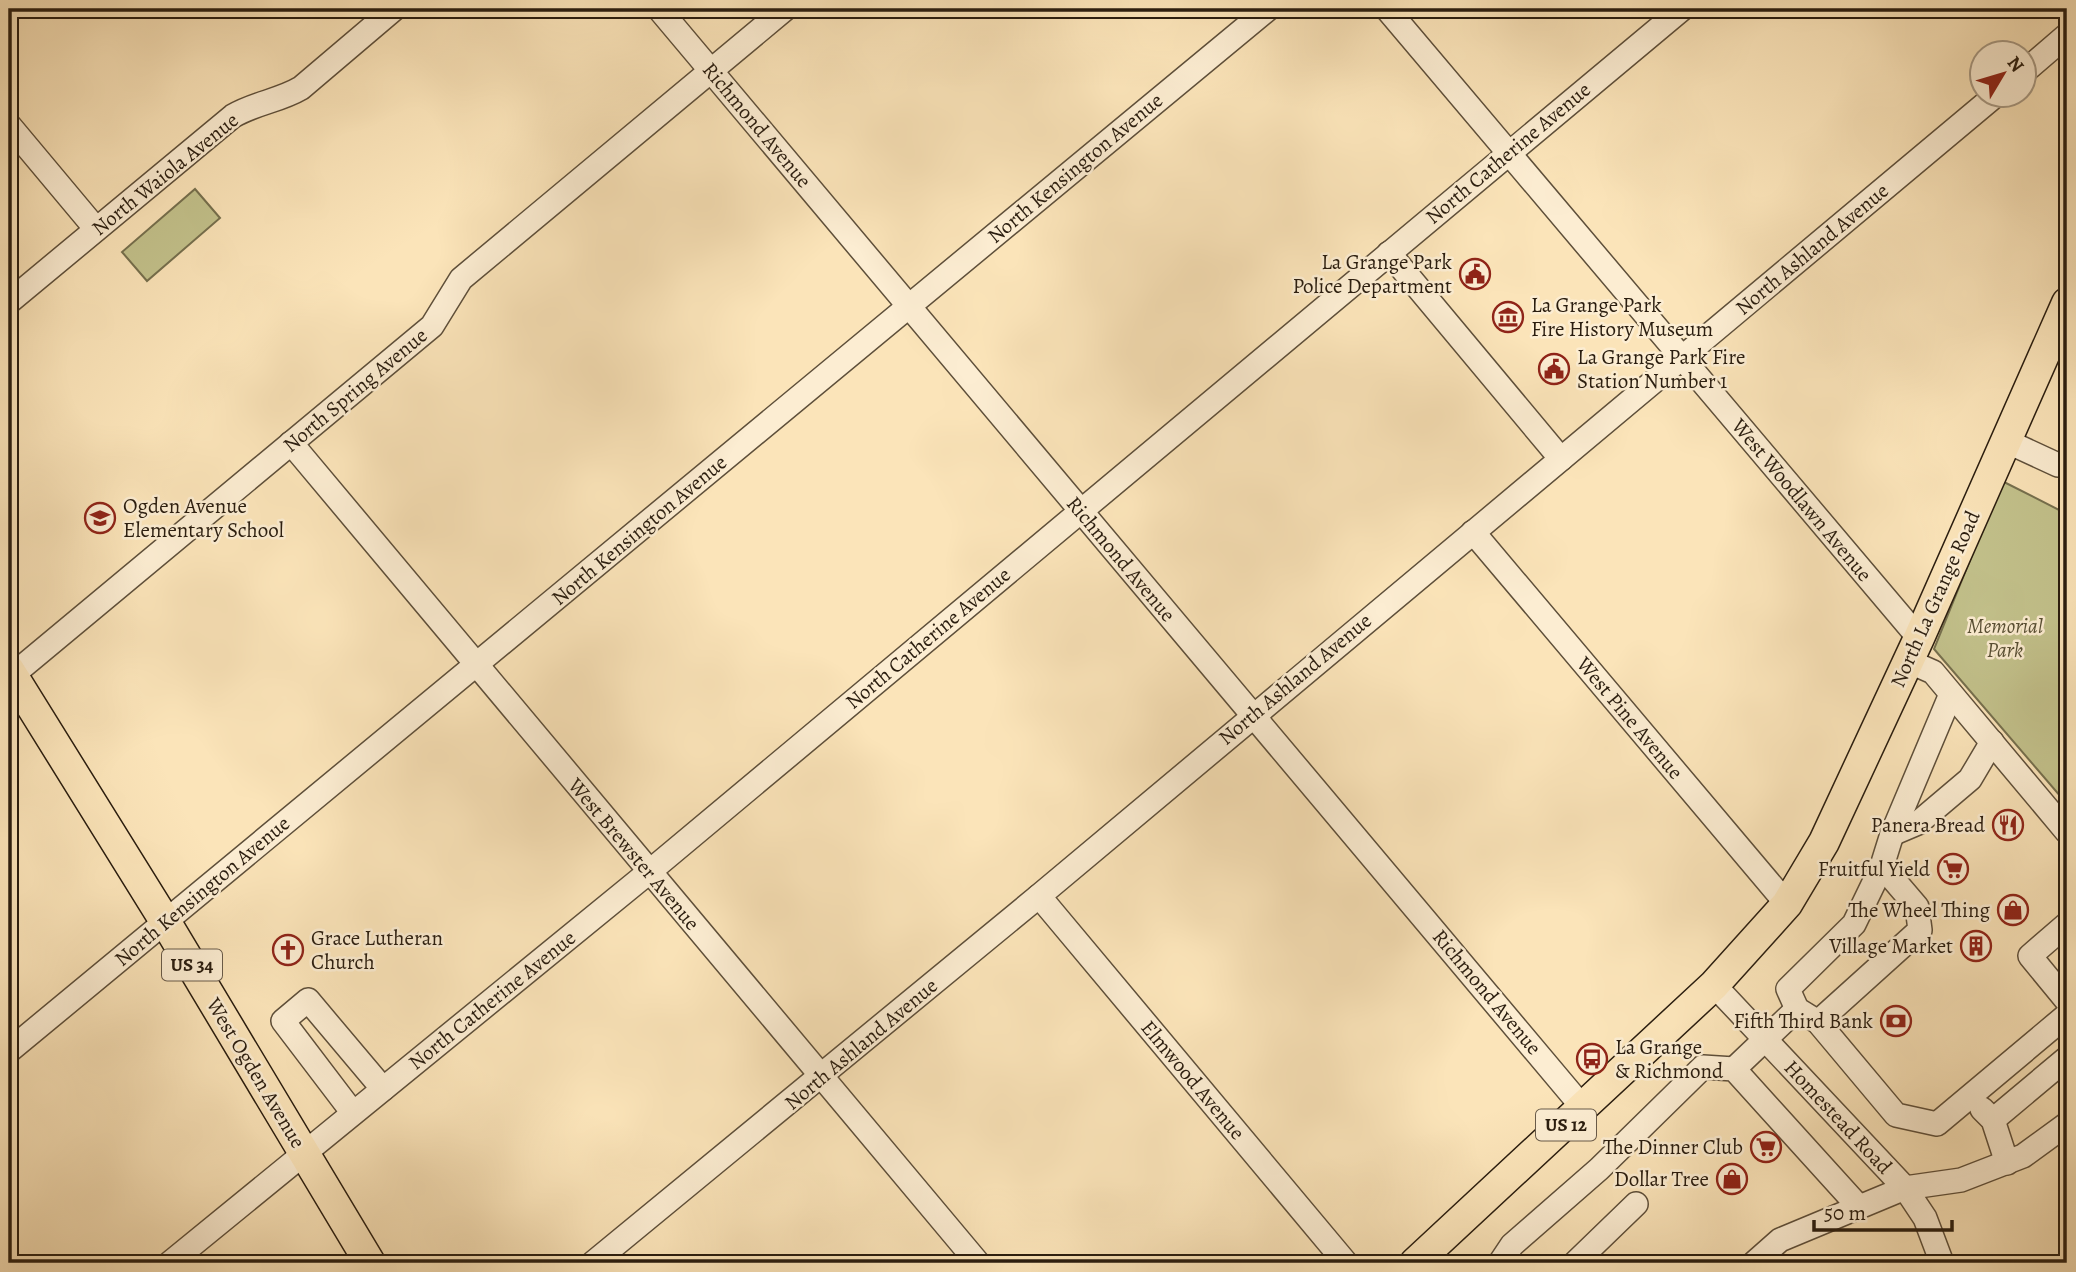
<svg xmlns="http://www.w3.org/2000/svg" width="2076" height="1272" font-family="Alegreya,serif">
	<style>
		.green { fill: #c3c28c; stroke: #76704e; stroke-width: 2 }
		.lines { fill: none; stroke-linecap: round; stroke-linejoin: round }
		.minor-casing { stroke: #5e4f3a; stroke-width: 26 }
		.major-casing { stroke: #2a1d0f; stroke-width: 33 }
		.minor { stroke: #fcedd2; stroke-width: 23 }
		.major { stroke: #fbe4b9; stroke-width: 30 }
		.labels { text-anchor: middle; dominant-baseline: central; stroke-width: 5; stroke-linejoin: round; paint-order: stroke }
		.shield { fill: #fcedd2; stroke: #695b4a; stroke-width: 2 }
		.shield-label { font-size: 19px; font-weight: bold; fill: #2a1d0f }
		.street-label { font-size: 21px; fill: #2a1d0f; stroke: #fcedd2 }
		.poi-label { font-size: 21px; fill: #2a1d0f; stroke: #fcedd2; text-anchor: end }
		.park-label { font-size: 21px; font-style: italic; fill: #584f34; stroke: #fcedd2 }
	</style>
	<rect width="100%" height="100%" fill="#fbe4b9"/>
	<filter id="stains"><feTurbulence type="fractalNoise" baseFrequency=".00286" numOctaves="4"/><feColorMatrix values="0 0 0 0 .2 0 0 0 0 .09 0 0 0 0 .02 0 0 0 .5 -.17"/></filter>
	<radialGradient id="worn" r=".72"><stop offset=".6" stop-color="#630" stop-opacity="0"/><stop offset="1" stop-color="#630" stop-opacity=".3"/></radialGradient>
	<g class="green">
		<path d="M195,189L220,218L147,281L122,252Z"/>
		<path d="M2002,481L2067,514V804L1934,649Z"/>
	</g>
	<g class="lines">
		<g class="minor-casing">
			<g id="minor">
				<path d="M659,9L1584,1109"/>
				<path d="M1387,9L1919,638"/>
				<path d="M2024,72L2067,35"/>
				<path d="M9,125L96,229"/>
				<path d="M1389,253L1561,459"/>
				<path d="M9,302L233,116C255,103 279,101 301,88L394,9"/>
				<path d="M2006,441L2058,465L2067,462"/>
				<path d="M291,443L978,1263"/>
				<path d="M1473,532L1787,904"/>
				<path d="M1908,661L1933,672L2067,832"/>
				<path d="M9,678L432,326L461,279L785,9"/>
				<path d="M1951,694L1892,834L1882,866L1854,924L1788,989L1797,1009L1818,1022L1896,1115L1937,1124L2067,1015"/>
				<path d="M1892,834L1918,823L1970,779L1992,742"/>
				<path d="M1039,896L1346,1263"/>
				<path d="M2067,924L2030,956L2067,1001"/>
				<path d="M1714,985L1905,1188L1925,1218L1942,1263"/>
				<path d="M1818,1022L1920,930L1917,907L1882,866"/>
				<path d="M9,1051L1268,9"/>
				<path d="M1734,1069L1797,1009"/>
				<path d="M1982,1109L1993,1120L2007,1163"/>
				<path d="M353,1113L283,1021L308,1000L383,1089"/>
				<path d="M1993,1120L2067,1058"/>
				<path d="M170,1263L649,872L1682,9"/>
				<path d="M593,1263L1039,896L1997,94"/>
				<path d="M1500,1263L1512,1245L1599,1169L1703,1067L1734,1069L1859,1207"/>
				<path d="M1575,1263L1636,1204"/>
				<path d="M1754,1263L1780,1240L1905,1188L1961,1180L2023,1156L2067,1124"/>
			</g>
		</g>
		<g class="major-casing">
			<g id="major">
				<path d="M9,670L165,921L370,1263"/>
				<path d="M1415,1263L1714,985L1787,904L1824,842L1919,638L2067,303"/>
			</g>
		</g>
		<use href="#minor" class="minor"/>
		<use href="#major" class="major"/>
	</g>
	<defs>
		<g id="civic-ring" transform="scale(1.575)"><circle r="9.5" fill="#fcedd2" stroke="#8f2418" stroke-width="1.5"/><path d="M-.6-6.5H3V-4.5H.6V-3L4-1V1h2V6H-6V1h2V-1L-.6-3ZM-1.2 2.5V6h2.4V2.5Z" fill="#8f2418"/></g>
		<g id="museum-ring" transform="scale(1.575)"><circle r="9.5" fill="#fcedd2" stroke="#8f2418" stroke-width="1.5"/><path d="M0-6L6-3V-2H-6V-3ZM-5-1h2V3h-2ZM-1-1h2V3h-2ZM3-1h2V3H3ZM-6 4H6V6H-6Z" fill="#8f2418"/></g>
		<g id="school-ring" transform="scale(1.575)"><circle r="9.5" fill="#fcedd2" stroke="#8f2418" stroke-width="1.5"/><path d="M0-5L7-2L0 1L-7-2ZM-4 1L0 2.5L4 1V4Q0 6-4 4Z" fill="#8f2418"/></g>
		<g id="restaurant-ring" transform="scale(1.575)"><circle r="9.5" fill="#fcedd2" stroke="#8f2418" stroke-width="1.5"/><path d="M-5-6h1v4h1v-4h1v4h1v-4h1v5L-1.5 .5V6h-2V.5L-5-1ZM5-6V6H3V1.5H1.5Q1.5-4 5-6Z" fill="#8f2418"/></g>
		<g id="supermarket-ring" transform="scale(1.575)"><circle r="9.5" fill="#fcedd2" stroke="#8f2418" stroke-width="1.5"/><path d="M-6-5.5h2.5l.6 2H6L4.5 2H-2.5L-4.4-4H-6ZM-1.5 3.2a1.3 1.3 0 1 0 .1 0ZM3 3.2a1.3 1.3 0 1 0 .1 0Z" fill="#8f2418"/></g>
		<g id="shop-ring" transform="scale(1.575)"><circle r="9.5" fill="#fcedd2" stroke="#8f2418" stroke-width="1.5"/><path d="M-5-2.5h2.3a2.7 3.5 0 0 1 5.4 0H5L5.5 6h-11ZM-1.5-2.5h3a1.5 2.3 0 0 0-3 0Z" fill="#8f2418"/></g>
		<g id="building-ring" transform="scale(1.575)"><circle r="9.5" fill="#fcedd2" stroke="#8f2418" stroke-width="1.5"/><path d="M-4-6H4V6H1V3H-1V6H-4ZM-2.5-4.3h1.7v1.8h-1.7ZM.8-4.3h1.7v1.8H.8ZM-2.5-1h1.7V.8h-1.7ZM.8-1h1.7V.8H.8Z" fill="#8f2418"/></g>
		<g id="church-ring" transform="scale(1.575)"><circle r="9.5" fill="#fcedd2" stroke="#8f2418" stroke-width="1.5"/><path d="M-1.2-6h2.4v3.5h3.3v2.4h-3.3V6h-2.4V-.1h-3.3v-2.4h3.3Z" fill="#8f2418"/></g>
		<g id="bank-ring" transform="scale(1.575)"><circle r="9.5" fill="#fcedd2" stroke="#8f2418" stroke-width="1.5"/><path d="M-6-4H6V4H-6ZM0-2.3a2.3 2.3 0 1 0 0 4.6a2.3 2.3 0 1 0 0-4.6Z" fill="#8f2418"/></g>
		<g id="bus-ring" transform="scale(1.575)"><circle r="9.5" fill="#fcedd2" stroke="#8f2418" stroke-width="1.5"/><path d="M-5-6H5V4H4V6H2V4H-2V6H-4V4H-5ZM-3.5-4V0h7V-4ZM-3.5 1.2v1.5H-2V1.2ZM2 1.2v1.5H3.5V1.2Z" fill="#8f2418"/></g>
	</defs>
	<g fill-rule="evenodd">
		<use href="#civic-ring" x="1475" y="274"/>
		<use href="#museum-ring" x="1508" y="317"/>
		<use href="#civic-ring" x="1554" y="369"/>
		<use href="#school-ring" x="100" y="518"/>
		<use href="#restaurant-ring" x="2008" y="825"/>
		<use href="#supermarket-ring" x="1953" y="869"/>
		<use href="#shop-ring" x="2013" y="910"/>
		<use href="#building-ring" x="1976" y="946"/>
		<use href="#church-ring" x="288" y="950"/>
		<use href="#bank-ring" x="1896" y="1021"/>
		<use href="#bus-ring" x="1592" y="1059"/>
		<use href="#supermarket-ring" x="1766" y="1147"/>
		<use href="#shop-ring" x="1732" y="1179"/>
	</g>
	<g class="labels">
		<g class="shield">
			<rect x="162" y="949.5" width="60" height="31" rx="5"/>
			<rect x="1536" y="1109.5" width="60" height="31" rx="5"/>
		</g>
		<g class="shield-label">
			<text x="192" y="965">US 34</text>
			<text x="1566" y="1125">US 12</text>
		</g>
		<g class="street-label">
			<text transform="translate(757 125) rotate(50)">Richmond Avenue</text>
			<text transform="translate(1508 153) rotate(-40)">North Catherine Avenue</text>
			<text transform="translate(1075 168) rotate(-40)">North Kensington Avenue</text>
			<text transform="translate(165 174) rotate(-39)">North Waiola Avenue</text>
			<text transform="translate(1812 249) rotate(-40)">North Ashland Avenue</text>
			<text transform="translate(355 390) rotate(-40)">North Spring Avenue</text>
			<text transform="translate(1802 500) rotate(50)">West Woodlawn Avenue</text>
			<text transform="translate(639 530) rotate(-40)">North Kensington Avenue</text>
			<text transform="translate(1121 559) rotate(50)">Richmond Avenue</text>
			<text transform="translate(1935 599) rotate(-66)">North La Grange Road</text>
			<text transform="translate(928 638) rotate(-40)">North Catherine Avenue</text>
			<text transform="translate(1295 679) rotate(-40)">North Ashland Avenue</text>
			<text transform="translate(1630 718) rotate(50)">West Pine Avenue</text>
			<text transform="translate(634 854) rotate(50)">West Brewster Avenue</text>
			<text transform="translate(202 891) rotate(-40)">North Kensington Avenue</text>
			<text transform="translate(1487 992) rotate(50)">Richmond Avenue</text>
			<text transform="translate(492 1000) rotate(-39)">North Catherine Avenue</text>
			<text transform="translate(861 1044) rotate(-40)">North Ashland Avenue</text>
			<text transform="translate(256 1073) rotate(59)">West Ogden Avenue</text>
			<text transform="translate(1193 1080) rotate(50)">Elmwood Avenue</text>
			<text transform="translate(1838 1117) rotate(47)">Homestead Road</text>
		</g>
		<g class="poi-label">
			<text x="1452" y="262">La Grange Park<tspan x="1452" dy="24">Police Department</tspan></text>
			<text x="1531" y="305" text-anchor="start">La Grange Park<tspan x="1531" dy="24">Fire History Museum</tspan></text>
			<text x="1577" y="357" text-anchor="start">La Grange Park Fire<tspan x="1577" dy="24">Station Number 1</tspan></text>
			<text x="123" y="506" text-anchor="start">Ogden Avenue<tspan x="123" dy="24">Elementary School</tspan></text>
			<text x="1985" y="825">Panera Bread</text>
			<text x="1930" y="869">Fruitful Yield</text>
			<text x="1990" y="910">The Wheel Thing</text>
			<text x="311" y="938" text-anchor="start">Grace Lutheran<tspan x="311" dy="24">Church</tspan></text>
			<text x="1953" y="946">Village Market</text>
			<text x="1873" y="1021">Fifth Third Bank</text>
			<text x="1615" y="1047" text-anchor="start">La Grange<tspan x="1615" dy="24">&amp; Richmond</tspan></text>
			<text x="1743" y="1147">The Dinner Club</text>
			<text x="1709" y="1179">Dollar Tree</text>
		</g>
		<g class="park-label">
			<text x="2005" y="626">Memorial<tspan x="2005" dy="24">Park</tspan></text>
		</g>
	</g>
	<rect width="2076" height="1272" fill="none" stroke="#fbe4b9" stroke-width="35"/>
	<rect x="10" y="10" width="2055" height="1251" fill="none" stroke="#2a1d0f" stroke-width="3.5"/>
	<rect x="18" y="18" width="2041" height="1237" fill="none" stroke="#2a1d0f" stroke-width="2"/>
	<g transform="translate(2003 74) rotate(52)"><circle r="33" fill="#fcedd2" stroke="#a89a84" stroke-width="2"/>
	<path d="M0-5L12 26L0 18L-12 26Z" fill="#8f2418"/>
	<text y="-10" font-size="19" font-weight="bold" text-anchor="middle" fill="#2a1d0f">N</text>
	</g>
	<path d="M1814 1220v10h138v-10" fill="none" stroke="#2a1d0f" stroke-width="3.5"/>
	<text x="1824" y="1220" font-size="21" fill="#2a1d0f" stroke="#fcedd2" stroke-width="5" paint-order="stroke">50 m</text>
	<rect width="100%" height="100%" filter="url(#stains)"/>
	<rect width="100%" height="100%" fill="url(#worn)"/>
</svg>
